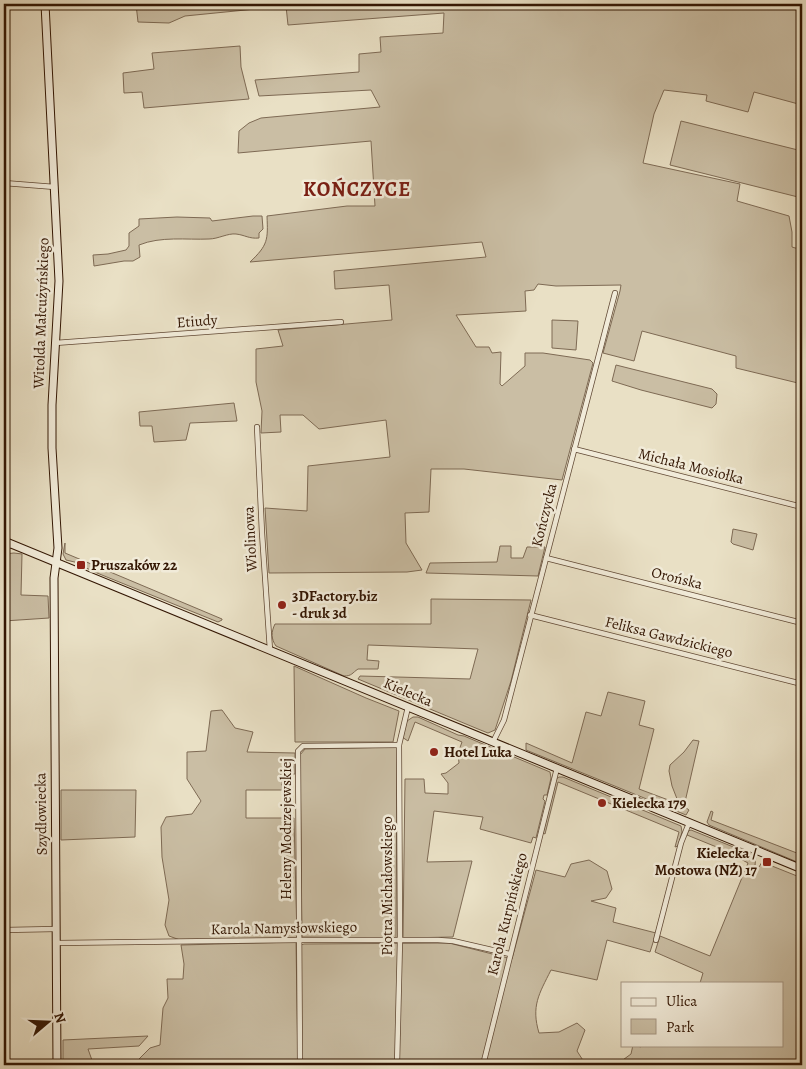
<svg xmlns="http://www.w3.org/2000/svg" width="806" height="1069" font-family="Alegreya,serif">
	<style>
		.green { fill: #cabea4; stroke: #7e6a54 }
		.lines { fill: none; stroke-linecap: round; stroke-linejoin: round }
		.street-casing { stroke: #604834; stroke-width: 6 }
		.secondary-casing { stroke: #331603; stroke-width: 9 }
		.street { stroke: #f1ebd9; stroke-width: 4.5 }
		.secondary { stroke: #f1ebd9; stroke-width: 7 }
		.poi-dot { fill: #8f2418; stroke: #f1ebd9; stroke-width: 2 }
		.labels { text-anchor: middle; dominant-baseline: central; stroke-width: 5; stroke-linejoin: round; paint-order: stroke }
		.street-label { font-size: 15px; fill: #331603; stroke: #f1ebd9 }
		.poi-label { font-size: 15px; font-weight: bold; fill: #331603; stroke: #f1ebd9; text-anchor: start }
		.district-label { font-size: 20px; font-weight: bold; letter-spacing: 1px; fill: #7a1f14; stroke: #f1ebd9 }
	</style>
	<rect width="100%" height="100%" fill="#e9e0c5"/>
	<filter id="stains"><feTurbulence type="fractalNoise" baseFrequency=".004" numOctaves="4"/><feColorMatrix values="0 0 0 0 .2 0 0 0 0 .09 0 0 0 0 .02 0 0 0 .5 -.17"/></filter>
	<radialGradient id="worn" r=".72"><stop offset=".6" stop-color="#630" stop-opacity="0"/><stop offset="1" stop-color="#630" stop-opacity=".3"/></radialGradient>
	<g class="green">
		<path d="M136,4H802V105L754,92L748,112L706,101L707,95L664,90L654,114L643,163L740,184L737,201L789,216L792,232V247L802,250V384L736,368V356L642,331L634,361L603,353L620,291L621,285L556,286L538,284L534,290L525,291L526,311L456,315L476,347H489L492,353L501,352L500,384L502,386L525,366V353H543L590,360L593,363L562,480L464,469H431L429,512L405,513L406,543L422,570L407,572L269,573L265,508L307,511L308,466L390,457L386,420L319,429L303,415H280L281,432L261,433L262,411L256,382V349L283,346L278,330L392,320L389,285L335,289L334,271L486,257L482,242L250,262C268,245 268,240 267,216L347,206H375L371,141L238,153L239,131L249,123L261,118L380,107L371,90L259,96L255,80L359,72V54L381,52L380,37L443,33L444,13L288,25L286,6L185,16L169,23L138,22Z"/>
		<path d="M240,46L241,67L249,99L144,108L142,92L124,93L123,73L154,69L152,53Z"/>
		<path d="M681,121L802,151V198L670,165Z"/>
		<path d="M253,216H262L263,229L259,233V238C249,239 245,235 236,234C228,233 218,239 209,239C186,240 161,236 139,245L140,257L133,261H124L94,266L93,255L108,254L126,250L129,246V233L139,226V219L177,217L210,218L212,221Z"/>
		<path d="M552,320L578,321L576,350L552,348Z"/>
		<path d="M616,365L712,389L717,394L716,404L712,408L641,390L612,381Z"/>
		<path d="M234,403L237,421L190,423L186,440L154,442L152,426H140L139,412Z"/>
		<path d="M733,529L757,534L753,550L733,544L731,542Z"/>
		<path d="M65,543V553L222,619V620L218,622L97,573L82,566L83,564L66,560L63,554Z"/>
		<path d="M500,546H511V558H523L527,547H545L538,576L426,573L430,563L497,562Z"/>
		<path d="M14,553L22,554L21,595L48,596L49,618L4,621V554Z"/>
		<path d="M431,599L531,600L511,681L495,730L488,733L478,729L358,679L360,676L470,679L478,649L368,645L367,660L379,661L378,669H358C352,673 352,676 344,676L276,646C271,639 271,632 275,624H431Z"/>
		<path d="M294,666L366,698L399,711L393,742H295Z"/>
		<path d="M608,692L645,701L639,725L654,729L639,789L679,804L672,786L669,771L670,765L684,752L693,740L699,741L685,802L682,805L689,810L686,815L526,750V743L572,763L586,712L601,716Z"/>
		<path d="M222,710L235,728L253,732L247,752L295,753V774H281L282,790H246V818H294L297,938L180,940L169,936L165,925L169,900L162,857L161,827L166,817L192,814L201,801L187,779V752L206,751L211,711Z"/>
		<path d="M413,717H418L458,735L464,736L550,772L551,778L547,795H544L543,799L545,801L536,838L533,837L531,843L480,829L483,817L434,811L427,862L472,861L453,937L403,938L405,779H424L425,793L448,794V783L441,774L446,773L459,763L458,753L462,742L415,722L408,741L402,737L407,721Z"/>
		<path d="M397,747L396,938L302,937L300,755L305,749Z"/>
		<path d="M559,777H563L681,826L682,832L678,846L675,847L679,832L558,782L545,834L543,833L556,779Z"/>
		<path d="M61,790H136L135,837L61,840Z"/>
		<path d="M711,811L713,812L711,820L802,855V864L709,825L707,822Z"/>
		<path d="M691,830L756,856L755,865L759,867L762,862L802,878V1065H616L631,1054L633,1045L641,1047L643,1045H782V983H700L703,973L655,952L660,936L710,956L748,863L724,850L687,835L688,831Z"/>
		<path d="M589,860L607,871L612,889L606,898L591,901L616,908L613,922L656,933L650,952L607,940L597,980L551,970C539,994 531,1006 539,1033L559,1032L577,1023L585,1030L577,1051L586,1065H301V945L304,944L449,943L512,959L536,870L565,877L571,864Z"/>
		<path d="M296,942L298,1065H123L137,1061L150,1048L160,1045L163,1008L168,998L167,979H183L184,964L181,945Z"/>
		<path d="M148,1036L139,1046L88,1049L93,1063L100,1065H63V1040Z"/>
	</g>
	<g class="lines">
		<g class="street-casing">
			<g id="street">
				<path d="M4,183L55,187"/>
				<path d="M55,343L341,322"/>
				<path d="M257,427L262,533L270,650"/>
				<path d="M574,449L802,507"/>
				<path d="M4,548L13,544"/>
				<path d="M546,558L802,623"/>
				<path d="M530,615L802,684"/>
				<path d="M493,742L504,720L615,293"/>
				<path d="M4,930L56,929"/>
				<path d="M656,940L681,843L689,823"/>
				<path d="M57,943L299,940H438L453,941L510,954"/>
				<path d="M300,1065L298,751L303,746L399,745"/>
				<path d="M397,1065L400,940L399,745L408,707"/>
				<path d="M483,1065L557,768"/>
			</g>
		</g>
		<g class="secondary-casing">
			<g id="secondary">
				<path d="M45,4L59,281L52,405V448L58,548L54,578L57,1065"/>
				<path d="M4,541L802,869"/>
			</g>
		</g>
		<use href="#street" class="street"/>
		<use href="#secondary" class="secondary"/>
	</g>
	<g class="poi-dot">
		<rect x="76" y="560" width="10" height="10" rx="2.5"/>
		<circle cx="282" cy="605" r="5"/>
		<circle cx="434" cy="752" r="5"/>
		<circle cx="602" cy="803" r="5"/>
		<rect x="762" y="857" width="10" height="10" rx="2.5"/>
	</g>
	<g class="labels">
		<g class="street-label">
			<text transform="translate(41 313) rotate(-88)">Witolda Małcużyńskiego</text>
			<text transform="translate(197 321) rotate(-4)">Etiudy</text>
			<text transform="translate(691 466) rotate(14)">Michała Mosiołka</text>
			<text transform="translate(544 515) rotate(-76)">Kończycka</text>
			<text transform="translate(250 539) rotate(-93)">Wiolinowa</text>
			<text transform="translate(677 578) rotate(14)">Orońska</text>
			<text transform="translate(669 637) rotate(14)">Feliksa Gawdzickiego</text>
			<text transform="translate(408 692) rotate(23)">Kielecka</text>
			<text transform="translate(41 814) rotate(-91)">Szydłowiecka</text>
			<text transform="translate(286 829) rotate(-90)">Heleny Modrzejewskiej</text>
			<text transform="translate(387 886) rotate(-90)">Piotra Michałowskiego</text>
			<text transform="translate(507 914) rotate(-76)">Karola Kurpińskiego</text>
			<text transform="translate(284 928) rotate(-1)">Karola Namysłowskiego</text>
		</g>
		<g class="poi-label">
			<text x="91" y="565">Pruszaków 22</text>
			<text x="292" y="596">3DFactory.biz<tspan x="292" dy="17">- druk 3d</tspan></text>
			<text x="444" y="752">Hotel Luka</text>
			<text x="612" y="803">Kielecka 179</text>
			<text x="757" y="853" text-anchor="end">Kielecka /<tspan x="757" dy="17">Mostowa (NŻ) 17</tspan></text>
		</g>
		<g class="district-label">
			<text x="357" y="189">KOŃCZYCE</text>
		</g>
	</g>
	<rect width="806" height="1069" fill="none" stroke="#e9e0c5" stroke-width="20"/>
	<rect x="5" y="5" width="796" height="1059" fill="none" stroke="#331603" stroke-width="2.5"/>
	<rect x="10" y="10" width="786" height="1049" fill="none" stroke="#331603"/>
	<rect x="621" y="982" width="162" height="65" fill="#f1ebd9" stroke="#a59683"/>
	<rect x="631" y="998" width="25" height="8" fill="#f1ebd9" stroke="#a59683"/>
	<text x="666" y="1006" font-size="15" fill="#331603">Ulica</text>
	<rect x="631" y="1019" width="25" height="15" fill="#cabea4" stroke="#a59683"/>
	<text x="666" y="1032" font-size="15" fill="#331603">Park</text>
	<g transform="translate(48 1022) rotate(71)" stroke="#f1ebd9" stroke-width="4" paint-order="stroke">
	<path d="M0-4L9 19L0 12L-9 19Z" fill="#331603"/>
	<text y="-8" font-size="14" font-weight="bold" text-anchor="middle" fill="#331603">N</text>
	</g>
	<rect width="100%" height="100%" filter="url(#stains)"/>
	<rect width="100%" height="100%" fill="url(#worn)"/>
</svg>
